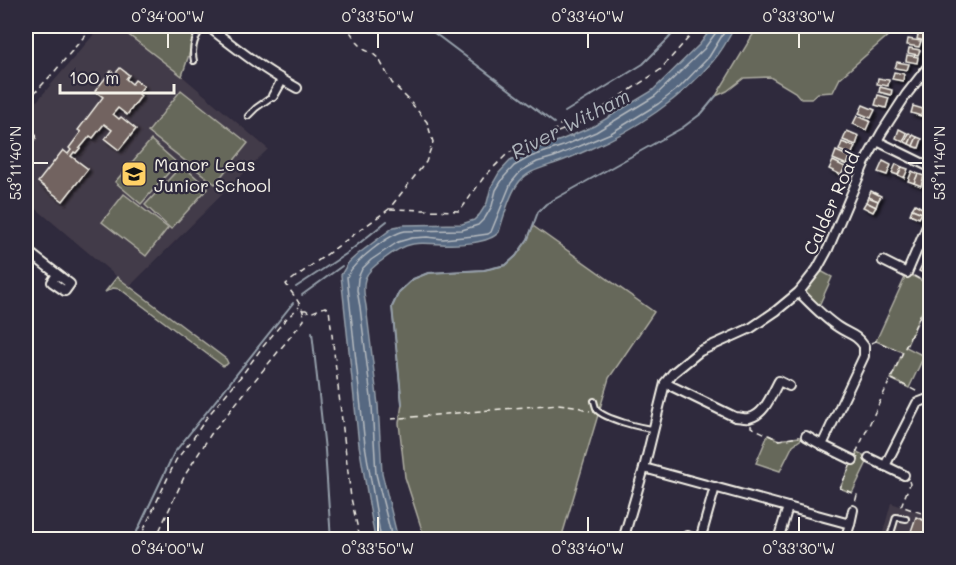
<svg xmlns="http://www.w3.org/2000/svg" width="956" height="565" font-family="Mali,sans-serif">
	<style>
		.built { fill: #433b48 }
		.green { fill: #66685a; stroke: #adaca1; stroke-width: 1.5 }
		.water { fill: #566881; stroke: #959faa; stroke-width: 1.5 }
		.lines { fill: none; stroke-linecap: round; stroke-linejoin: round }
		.shore { stroke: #b5babf; stroke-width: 1.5 }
		.stream { stroke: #959faa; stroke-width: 2 }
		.building { fill: #726460; stroke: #f4f1e8; stroke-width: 1.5; filter: url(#shadow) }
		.service-casing { stroke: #f4f1e8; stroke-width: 8 }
		.minor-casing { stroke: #f4f1e8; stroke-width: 12 }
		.path { stroke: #f4f1e8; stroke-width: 1.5; stroke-dasharray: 6 4.5; stroke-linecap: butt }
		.service { stroke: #2f2a3d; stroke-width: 4 }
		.minor { stroke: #2f2a3d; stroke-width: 8 }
		.ticks { fill: none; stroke: #f4f1e8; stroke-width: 2 }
		.labels { text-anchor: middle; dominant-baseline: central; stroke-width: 4.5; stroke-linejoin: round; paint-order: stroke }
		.poi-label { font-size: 18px; fill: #f4f1e8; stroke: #2f2a3d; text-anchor: start }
		.street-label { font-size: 18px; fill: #f4f1e8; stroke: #2f2a3d }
		.water-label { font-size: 20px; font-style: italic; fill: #adb3ba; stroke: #2f2a3d }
		.neatline { fill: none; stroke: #f4f1e8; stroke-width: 2 }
		.ticks-label { font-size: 15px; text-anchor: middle; fill: #f4f1e8 }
	</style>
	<defs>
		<filter id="shadow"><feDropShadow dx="3" dy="3" stdDeviation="1.5" flood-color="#0009"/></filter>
	</defs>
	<rect width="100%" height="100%" fill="#2f2a3d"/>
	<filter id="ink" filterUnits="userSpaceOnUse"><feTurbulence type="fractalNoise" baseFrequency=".0167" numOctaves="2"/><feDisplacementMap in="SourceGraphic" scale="12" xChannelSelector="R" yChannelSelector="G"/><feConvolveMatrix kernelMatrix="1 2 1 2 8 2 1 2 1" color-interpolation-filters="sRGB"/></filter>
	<g filter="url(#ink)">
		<g class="built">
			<path d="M101,26H117L182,76L268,149L129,287L26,200V114Z"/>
			<path d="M891,503L930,516V539L881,540Z"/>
		</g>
		<g class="green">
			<path d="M117,26H201L202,27L196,33L182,76Z"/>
			<path d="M758,26H899L840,78L833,92L818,93L811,99H801L795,92L770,77L744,78L727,91L716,96Z"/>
			<path d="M181,90L248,143L215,184L148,132Z"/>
			<path d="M151,140L177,163L141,204L115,182Z"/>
			<path d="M182,165L208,188L171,229L145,205Z"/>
			<path d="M124,194L168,228L146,256L102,222Z"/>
			<path d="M533,226L654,312L609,378L561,539H422V530L405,477L399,423L402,404L392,307L399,292L413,279L428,273L484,270L506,265L516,256L528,239Z"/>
			<path d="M817,269L832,277L817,310L799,292Z"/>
			<path d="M907,273L930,285V294L906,347L924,356L909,388L891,379L903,352L876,341Z"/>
			<path d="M117,277L226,359L228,363L226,365L223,366L120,289L113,288L105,292Z"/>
			<path d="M768,435L779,440L806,436L793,445L780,471L756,463Z"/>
			<path d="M857,452L869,458L852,493L840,488Z"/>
		</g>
		<path class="water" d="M713,26H735C729,38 722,51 713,61C682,98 635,130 590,149C579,154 568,159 556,163C542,168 526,171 517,185C509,196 503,219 499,232C489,244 456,245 441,244C431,244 422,242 413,244C402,246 393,252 384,259C363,273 361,281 366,306L378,405L382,473L397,535V539H375L359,445L341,275L348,263L358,254L394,227L404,225L462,224L474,220L480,214L487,203L491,187L499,173L510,161L527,152L561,140L594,126L652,91L700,44Z"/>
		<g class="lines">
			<g class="shore">
				<path d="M381,540L365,445L347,277C353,262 389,234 405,231L462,230L478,225L485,218L492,206L496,190L504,177L514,166L530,157L563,146L596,132L655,96L704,49L717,31L718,26"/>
				<path d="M391,540L390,530L376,474L372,406L360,307L357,290L358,278L362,269L371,260L398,242L412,238L427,237L443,239L474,236L488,234L491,232L511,183L521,171L537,162L554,157L611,133L658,104L680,87L709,57L728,26"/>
			</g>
			<g class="stream">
				<path d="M425,26L554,123"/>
				<path d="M565,112L643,64L668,39L679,26"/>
				<path d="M563,130L573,137"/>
				<path d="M296,287L346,254L387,221"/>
				<path d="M302,295L342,266"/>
				<path d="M312,332L325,450L331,540"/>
				<path d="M402,404L392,307L399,292L413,279L428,273L484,270L506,265L516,256L528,239L538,212L546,204L682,128L702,113L716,96"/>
				<path d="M133,540L174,453L293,303"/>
			</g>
		</g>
		<g class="building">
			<path d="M920,27L930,30L929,42L917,39Z"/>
			<path d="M908,39L921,41L919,47L907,45Z"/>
			<path d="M909,48L920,50L918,55L908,53Z"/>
			<path d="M907,55L918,57L917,63L906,61Z"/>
			<path d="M897,62L909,64L907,70L895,68Z"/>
			<path d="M120,68L129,75L126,79L132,84L135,80L144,86L138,93L141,96L127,115L118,108L113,114L119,119L121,117L136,129L119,150L105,139L112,130L104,124L93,138L90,136L76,153L74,152L71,156L88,169L63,201L38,182L63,150L68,154L71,150L69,148L81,132L78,130L103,97L95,91L111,71L115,74Z"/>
			<path d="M894,72L904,74L903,81L892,79Z"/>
			<path d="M878,78L889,80L888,86L877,84Z"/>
			<path d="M927,86L930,87V96L925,95Z"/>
			<path d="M880,87L892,90L891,95L879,92Z"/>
			<path d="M878,95L889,98L886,108L875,105Z"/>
			<path d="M863,105L875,110L871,118L859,113Z"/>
			<path d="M913,106L923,109L921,116L911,113Z"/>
			<path d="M857,116L870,121L866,130L853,124Z"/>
			<path d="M899,129L907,133L903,142L896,138Z"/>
			<path d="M847,131L859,136L856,145L843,140Z"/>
			<path d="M909,133L913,135L909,144L905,142Z"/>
			<path d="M913,135L917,137L913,146L909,144Z"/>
			<path d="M917,137L922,139L919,148L913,146Z"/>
			<path d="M842,142L855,147L851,155L839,150Z"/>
			<path d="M836,151L850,157L847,165L833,159Z"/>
			<path d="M833,161L845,167L841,175L829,169Z"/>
			<path d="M883,161L891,165L887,175L878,172Z"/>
			<path d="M896,164L902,167L898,175L892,173Z"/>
			<path d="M902,167L908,169L904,178L898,175Z"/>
			<path d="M912,171L918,174L914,183L908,181Z"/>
			<path d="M918,174L924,176L921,186L914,183Z"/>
			<path d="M928,180L930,181V193L924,190Z"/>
			<path d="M871,191L881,196L878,201L868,197Z"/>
			<path d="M868,197L878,201L876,207L866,202Z"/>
			<path d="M866,202L876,207L873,212L863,207Z"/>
			<path d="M915,204L924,209L922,213L912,209Z"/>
			<path d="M912,209L922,213L919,218L910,214Z"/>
			<path d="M925,259L930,262L929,276L919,271Z"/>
			<path d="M916,517L930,523V532L928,540H898L900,533L909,537Z"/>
		</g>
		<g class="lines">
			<g class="service-casing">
				<g id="service">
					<path d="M194,61C191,48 195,35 205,26"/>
					<path d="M248,116L256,108L273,96"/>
					<path d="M26,134L33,137"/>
					<path d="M594,401C595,404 595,406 597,410C605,419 641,428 653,429"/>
					<path d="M889,540L896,517L906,519"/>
				</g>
			</g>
			<g class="minor-casing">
				<g id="minor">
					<path d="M209,26L214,31C241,52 267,72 297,88"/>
					<path d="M273,96L282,80"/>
					<path d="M877,141L930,167"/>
					<path d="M26,250L70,284L65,291L52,282L57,274"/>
					<path d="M883,261L907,273L930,219"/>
					<path d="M799,292C811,304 823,317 838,327C848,334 856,334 864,346V356L822,445L806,436"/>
					<path d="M665,383L735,417C740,417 745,419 749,418C765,415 772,393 779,381L789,386"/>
					<path d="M822,445L853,460"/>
					<path d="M869,458L904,475"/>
					<path d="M885,466L917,403L930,398"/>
					<path d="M644,468L850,524L853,510"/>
					<path d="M687,536L698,540"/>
					<path d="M623,540L644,468L665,383L673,373L700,351L751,328L776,311L799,292L817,269L828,249L865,162L882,132L906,95L930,64"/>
					<path d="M700,540L715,487"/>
					<path d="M778,540L788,507"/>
					<path d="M845,540L850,524"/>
				</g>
			</g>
			<g class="path">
				<path d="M26,102L55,71L93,26"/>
				<path d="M552,133L564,121"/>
				<path d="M390,209L460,211L484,177L508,153L582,122L660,70L699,26"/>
				<path d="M914,276L930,285"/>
				<path d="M303,310H306L310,313L325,307L329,309L351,498L359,534V540"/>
				<path d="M871,343L876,341L902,352"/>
				<path d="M892,379L920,393"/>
				<path d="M391,419L558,404L574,406L590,411"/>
				<path d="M751,425V427L779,440L799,437"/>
				<path d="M856,453L930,294"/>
				<path d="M850,466L840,488L857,495L855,503"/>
				<path d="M909,481L910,484L901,506L930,516"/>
				<path d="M139,540L176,460L192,440L207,417L242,375L261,349L284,321L299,307"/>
				<path d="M155,540L185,475L211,434L304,320C305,307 292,294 286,284L389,209L426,162L433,142L427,122L407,98L392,83L379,59L372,53L365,50L358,43L346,26"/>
			</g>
			<use href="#service" class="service"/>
			<use href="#minor" class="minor"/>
		</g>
	</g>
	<path class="ticks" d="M168,33V48M378,33V48M588,33V48M799,33V48M33,163H48M908,163H923M168,517V532M378,517V532M588,517V532M799,517V532"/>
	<defs>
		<g id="school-square" transform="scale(1.35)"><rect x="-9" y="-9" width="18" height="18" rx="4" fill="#ffd166" stroke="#2f2a3d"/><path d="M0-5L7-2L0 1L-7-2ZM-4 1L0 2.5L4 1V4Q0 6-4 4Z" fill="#111"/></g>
	</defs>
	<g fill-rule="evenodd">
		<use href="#school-square" x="134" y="174"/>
	</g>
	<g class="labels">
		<g class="poi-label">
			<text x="154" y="164">Manor Leas<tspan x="154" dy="21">Junior School</tspan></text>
		</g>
		<g class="street-label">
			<text transform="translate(831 203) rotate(-66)">Calder Road</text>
		</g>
		<g class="water-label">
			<text transform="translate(570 123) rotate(-27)">River Witham</text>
		</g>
	</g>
	<rect width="956" height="565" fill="none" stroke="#2f2a3d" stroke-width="66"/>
	<path d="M60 84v9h114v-9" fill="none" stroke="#f4f1e8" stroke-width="3"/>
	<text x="69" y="84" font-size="18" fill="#f4f1e8" stroke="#2f2a3d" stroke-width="4.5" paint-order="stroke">100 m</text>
	<rect x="33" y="33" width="890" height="499" class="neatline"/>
	<g class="ticks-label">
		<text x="168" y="22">0°34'00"W</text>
		<text x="378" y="22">0°33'50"W</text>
		<text x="588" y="22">0°33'40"W</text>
		<text x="799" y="22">0°33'30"W</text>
		<text transform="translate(16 163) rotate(-90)" y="5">53°11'40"N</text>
		<text transform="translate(940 163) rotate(-90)" y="5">53°11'40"N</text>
		<text x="168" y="554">0°34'00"W</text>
		<text x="378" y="554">0°33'50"W</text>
		<text x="588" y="554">0°33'40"W</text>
		<text x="799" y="554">0°33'30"W</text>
	</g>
</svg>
